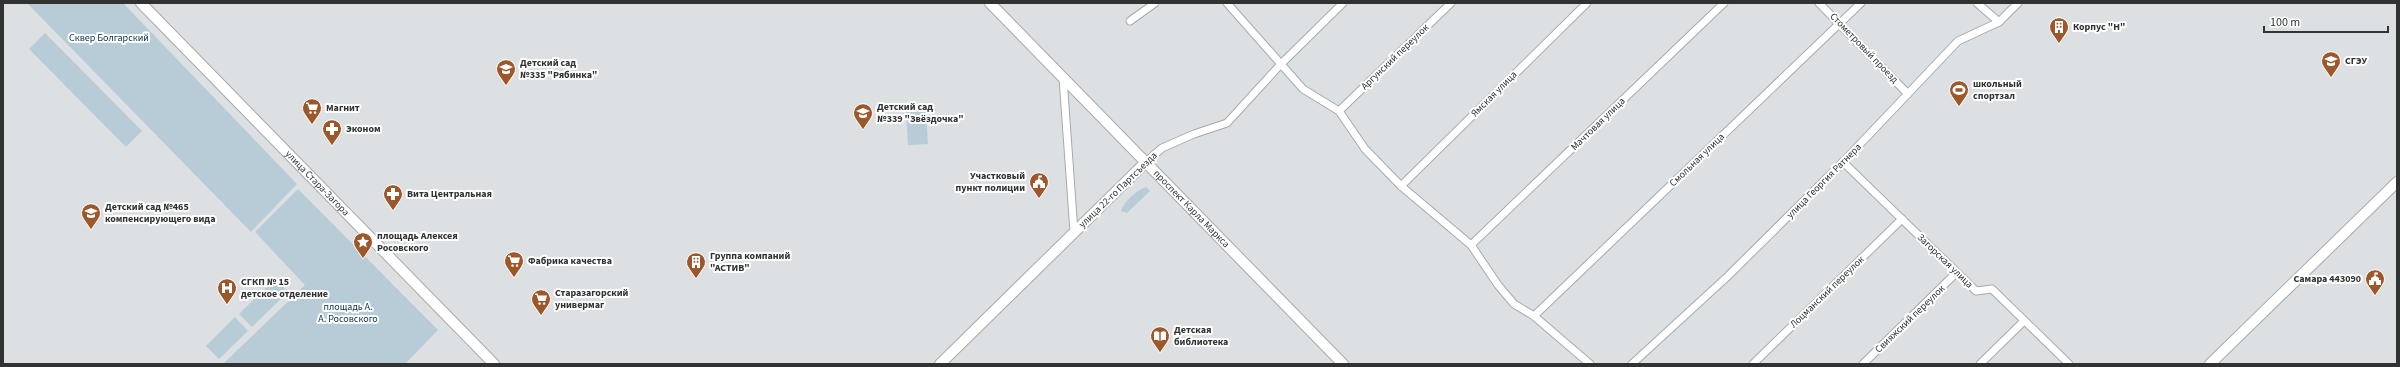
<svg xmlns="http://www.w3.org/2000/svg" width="2400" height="367" font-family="'Source Sans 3',sans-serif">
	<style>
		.green { fill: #b7ccd6 }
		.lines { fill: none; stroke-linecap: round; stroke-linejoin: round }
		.street-casing { stroke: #a7aaac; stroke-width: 9 }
		.secondary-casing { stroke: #a7aaac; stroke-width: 12 }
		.street { stroke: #fff; stroke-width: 7 }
		.secondary { stroke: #fff; stroke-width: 10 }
		.labels { text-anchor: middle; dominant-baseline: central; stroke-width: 4; stroke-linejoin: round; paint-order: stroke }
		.poi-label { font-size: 10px; font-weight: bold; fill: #313333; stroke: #fff; text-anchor: start }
		.park-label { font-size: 10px; fill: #043244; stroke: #fff }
		.street-label { font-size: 10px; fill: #313333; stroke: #fff }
	</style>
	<rect width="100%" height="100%" fill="#dde0e2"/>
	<g class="green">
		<path d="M27,3H123L297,184L251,232Z"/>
		<path d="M45,33L142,131L126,147L29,49Z"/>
		<path d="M926,111L928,144L908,145L906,112Z"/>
		<path d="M1146,187L1150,191L1127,213L1121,211C1123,202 1137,190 1146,187Z"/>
		<path d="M298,189L438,330L405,364H223L305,285L255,232Z"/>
		<path d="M275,279L288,292L252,327L239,314Z"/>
		<path d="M235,317L248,331L219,359L206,346Z"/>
	</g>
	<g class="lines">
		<g class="street-casing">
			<g id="street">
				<path d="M1227,3L1303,89L1339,111L1365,149L1401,186L1471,245L1498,285L1514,304L1534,316L1590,364"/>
				<path d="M1819,3L1908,94"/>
				<path d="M1977,3L1999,22"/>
				<path d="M1130,21L1155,3"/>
				<path d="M1063,78L1074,232"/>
				<path d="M1339,111L1451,3"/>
				<path d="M1146,162L1162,148L1194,134L1227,123L1280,65L1343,3"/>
				<path d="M1843,162L1976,291L1992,289L2069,364"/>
				<path d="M1401,186L1587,3"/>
				<path d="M1471,245L1724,3"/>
				<path d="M1534,316L1861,3"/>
				<path d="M1632,364L1728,276L1843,162L1958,41L1999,22L2018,3"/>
				<path d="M1753,364L1902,219"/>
				<path d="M1863,364L1956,273"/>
				<path d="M1980,364L2024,321"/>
			</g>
		</g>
		<g class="secondary-casing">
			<g id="secondary">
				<path id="s1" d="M141,3L494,364"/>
				<path id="s2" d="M990,3L1343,364"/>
				<path d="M940,364L1146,162"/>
				<path d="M2210,364L2397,182"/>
			</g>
		</g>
		<use href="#street" class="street"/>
		<use href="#secondary" class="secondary"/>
	</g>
	<defs>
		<g id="building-pin" transform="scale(1)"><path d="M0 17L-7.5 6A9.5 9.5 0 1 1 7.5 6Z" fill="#9c582b" stroke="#fff"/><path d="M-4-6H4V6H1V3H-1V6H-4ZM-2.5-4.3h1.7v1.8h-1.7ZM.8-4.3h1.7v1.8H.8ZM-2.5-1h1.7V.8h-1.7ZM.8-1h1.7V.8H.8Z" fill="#fff"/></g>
		<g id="university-pin" transform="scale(1)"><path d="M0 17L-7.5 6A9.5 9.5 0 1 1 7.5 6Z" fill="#9c582b" stroke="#fff"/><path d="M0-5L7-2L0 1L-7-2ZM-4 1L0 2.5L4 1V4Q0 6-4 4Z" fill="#fff"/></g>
		<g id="school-pin" transform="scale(1)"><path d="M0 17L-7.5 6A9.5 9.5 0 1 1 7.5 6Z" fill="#9c582b" stroke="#fff"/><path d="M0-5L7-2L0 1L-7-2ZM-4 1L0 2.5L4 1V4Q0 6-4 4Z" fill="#fff"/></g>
		<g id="stadium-pin" transform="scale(1)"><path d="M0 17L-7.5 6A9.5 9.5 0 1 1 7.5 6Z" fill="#9c582b" stroke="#fff"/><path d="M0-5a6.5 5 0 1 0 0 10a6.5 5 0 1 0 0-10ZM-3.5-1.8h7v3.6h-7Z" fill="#fff"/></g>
		<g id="supermarket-pin" transform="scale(1)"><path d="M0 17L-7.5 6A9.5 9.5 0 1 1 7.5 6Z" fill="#9c582b" stroke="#fff"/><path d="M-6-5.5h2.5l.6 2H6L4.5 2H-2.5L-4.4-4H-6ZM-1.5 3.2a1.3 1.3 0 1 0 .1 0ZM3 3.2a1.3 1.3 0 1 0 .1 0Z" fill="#fff"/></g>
		<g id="pharmacy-pin" transform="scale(1)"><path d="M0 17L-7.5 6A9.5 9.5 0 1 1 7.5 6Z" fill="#9c582b" stroke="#fff"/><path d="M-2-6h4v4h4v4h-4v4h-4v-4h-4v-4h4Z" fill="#fff"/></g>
		<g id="civic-pin" transform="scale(1)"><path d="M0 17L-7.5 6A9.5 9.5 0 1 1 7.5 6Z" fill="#9c582b" stroke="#fff"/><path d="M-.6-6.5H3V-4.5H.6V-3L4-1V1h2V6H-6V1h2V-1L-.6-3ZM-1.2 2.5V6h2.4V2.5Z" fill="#fff"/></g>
		<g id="sight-pin" transform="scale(1)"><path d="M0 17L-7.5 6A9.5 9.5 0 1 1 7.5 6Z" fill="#9c582b" stroke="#fff"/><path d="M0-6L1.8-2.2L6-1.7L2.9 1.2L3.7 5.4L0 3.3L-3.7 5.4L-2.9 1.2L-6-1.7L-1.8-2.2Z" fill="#fff"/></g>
		<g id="hospital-pin" transform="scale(1)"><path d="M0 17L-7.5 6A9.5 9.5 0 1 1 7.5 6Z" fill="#9c582b" stroke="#fff"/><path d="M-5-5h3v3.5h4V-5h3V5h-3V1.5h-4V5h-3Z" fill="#fff"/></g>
		<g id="library-pin" transform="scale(1)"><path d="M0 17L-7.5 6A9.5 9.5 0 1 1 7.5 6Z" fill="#9c582b" stroke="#fff"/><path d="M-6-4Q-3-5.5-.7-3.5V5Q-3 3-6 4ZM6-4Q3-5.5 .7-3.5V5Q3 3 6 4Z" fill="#fff"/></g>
	</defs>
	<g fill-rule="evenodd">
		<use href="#building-pin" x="2059" y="27"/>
		<use href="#university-pin" x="2331" y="61"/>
		<use href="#school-pin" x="506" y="69"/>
		<use href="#stadium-pin" x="1959" y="90"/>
		<use href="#supermarket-pin" x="312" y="108"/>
		<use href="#school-pin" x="863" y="113"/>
		<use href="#pharmacy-pin" x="332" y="129"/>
		<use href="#civic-pin" x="1039" y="182"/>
		<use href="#pharmacy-pin" x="393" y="194"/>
		<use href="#school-pin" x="91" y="213"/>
		<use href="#sight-pin" x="363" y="242"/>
		<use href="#supermarket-pin" x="514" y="261"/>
		<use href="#building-pin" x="696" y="262"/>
		<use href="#civic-pin" x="2375" y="279"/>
		<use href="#hospital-pin" x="227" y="288"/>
		<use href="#supermarket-pin" x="541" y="299"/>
		<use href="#library-pin" x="1160" y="336"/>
	</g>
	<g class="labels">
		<g class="poi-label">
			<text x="2073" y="27">Корпус "Н"</text>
			<text x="2345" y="61">СГЭУ</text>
			<text x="520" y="63">Детский сад<tspan x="520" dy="12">№335 "Рябинка"</tspan></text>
			<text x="1973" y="84">школьный<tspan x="1973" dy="12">спортзал</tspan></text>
			<text x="877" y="107">Детский сад<tspan x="877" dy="12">№339 "Звёздочка"</tspan></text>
			<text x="326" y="108">Магнит</text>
			<text x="346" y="129">Эконом</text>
			<text x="1025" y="176" text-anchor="end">Участковый<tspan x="1025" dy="12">пункт полиции</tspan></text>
			<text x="407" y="194">Вита Центральная</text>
			<text x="105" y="207">Детский сад №465<tspan x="105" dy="12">компенсирующего вида</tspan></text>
			<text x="377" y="236">площадь Алексея<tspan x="377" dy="12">Росовского</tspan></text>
			<text x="710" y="256">Группа компаний<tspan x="710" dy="12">"АСТИВ"</tspan></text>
			<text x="528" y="261">Фабрика качества</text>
			<text x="2361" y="279" text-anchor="end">Самара 443090</text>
			<text x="241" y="282">СГКП № 15<tspan x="241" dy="12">детское отделение</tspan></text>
			<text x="555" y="293">Старазагорский<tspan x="555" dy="12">универмаг</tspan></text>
			<text x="1174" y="330">Детская<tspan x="1174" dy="12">библиотека</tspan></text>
		</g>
		<g class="park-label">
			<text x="109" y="38">Сквер Болгарский</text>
			<text x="348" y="307">площадь А.<tspan x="348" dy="12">А. Росовского</tspan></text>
		</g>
		<g class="street-label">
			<text transform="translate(1864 48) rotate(46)">Стометровый проезд</text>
			<text transform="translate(1395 57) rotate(-44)">Аргунский переулок</text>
			<text transform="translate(1494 94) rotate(-45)">Ямская улица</text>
			<text transform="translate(1598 124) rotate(-44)">Мачтовая улица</text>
			<text transform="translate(1697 160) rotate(-44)">Смольная улица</text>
			<text transform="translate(1824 181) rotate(-45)">улица Георгия Ратнера</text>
			<text stroke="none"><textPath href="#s1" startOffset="252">улица Стара-Загора</textPath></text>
			<text transform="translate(1118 190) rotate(-44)">улица 22-го Партсъезда</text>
			<text stroke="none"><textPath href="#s2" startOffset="288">проспект Карла Маркса</textPath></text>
			<text transform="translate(1945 261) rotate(44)">Загорская улица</text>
			<text transform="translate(1827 292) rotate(-44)">Лоцманский переулок</text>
			<text transform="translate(1910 319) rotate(-44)">Свияжский переулок</text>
		</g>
	</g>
	<rect width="2400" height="367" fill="none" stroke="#313333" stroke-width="8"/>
	<path d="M2264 26v6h124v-6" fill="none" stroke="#313333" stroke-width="2"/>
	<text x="2270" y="26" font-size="12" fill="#313333" stroke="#ffffff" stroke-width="3" paint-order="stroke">100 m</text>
</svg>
